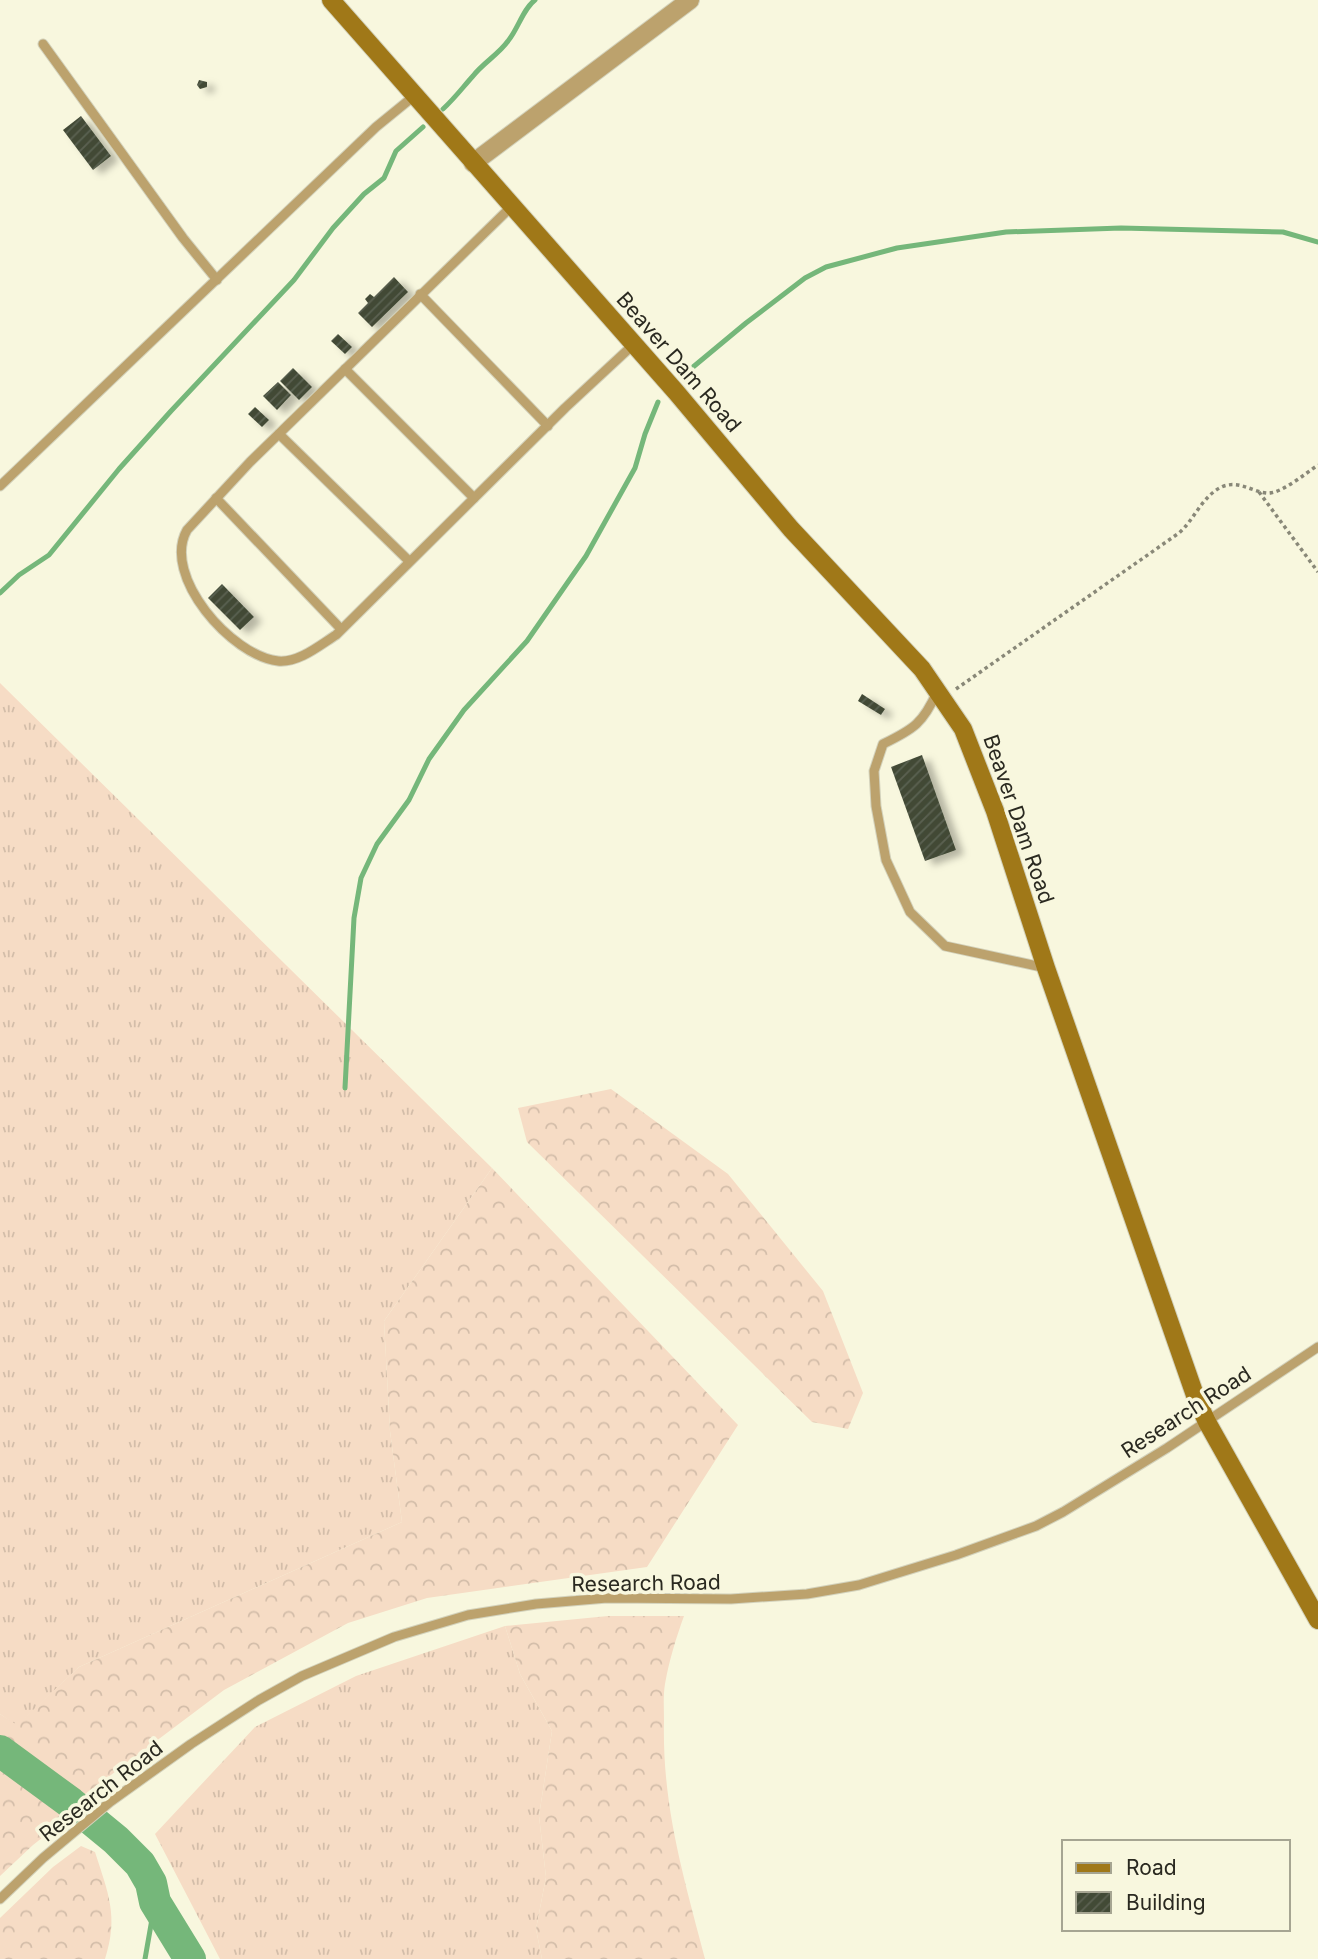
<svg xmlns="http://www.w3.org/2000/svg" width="1318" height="1959" font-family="Inter,sans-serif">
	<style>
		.grass { fill: url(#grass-tufts) }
		.forest { fill: url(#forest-crowns) }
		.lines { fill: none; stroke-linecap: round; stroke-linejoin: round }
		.stream { stroke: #75b77a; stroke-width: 5 }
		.river { stroke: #75b77a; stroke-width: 32 }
		.building { fill: url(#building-hatch); filter: url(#shadow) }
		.lane-casing { stroke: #d3d2bc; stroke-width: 11 }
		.street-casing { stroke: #d3d2bc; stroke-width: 20 }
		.secondary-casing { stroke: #d3d2bc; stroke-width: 20 }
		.path { stroke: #898878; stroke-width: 3.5; stroke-dasharray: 3.5 3.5; stroke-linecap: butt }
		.lane { stroke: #bca26d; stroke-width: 9 }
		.street { stroke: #bca26d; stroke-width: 18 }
		.secondary { stroke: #a07818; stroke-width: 18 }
		.labels { text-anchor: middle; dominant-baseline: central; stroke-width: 7; stroke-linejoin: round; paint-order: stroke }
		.street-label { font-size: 21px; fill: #2a2920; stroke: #f8f7de }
	</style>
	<defs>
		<pattern id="grass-tufts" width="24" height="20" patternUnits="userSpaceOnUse" patternTransform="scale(1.75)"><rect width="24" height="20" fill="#f6dcc5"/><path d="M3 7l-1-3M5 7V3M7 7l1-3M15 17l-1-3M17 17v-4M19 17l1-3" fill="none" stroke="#d3bda9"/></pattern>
		<pattern id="forest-crowns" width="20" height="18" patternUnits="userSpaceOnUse" patternTransform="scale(1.75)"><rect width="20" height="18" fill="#f6dcc5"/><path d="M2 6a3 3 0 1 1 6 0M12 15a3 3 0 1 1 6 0" fill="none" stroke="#d3bda9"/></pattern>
		<pattern id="building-hatch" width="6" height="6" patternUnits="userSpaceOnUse" patternTransform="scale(1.75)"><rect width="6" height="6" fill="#424a36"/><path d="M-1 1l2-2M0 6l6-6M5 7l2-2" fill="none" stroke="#5b6151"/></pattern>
		<filter id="shadow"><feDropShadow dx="8" dy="4.5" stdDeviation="3.5" flood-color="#0004"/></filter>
	</defs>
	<rect width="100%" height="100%" fill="#f8f7de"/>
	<g class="grass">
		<path d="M0,683L492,1168L384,1321L390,1431L402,1522L79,1667L17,1726L0,1714Z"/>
		<path d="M505,1626L520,1674L552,1731L539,1816L546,1877L536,1929L542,1959H220L155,1834L255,1727L356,1676Z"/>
	</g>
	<g class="forest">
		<path d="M611,1089L728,1174L823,1291L863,1393L848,1429L812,1422L527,1142L518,1108Z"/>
		<path d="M492,1168L738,1425L647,1567L427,1598L348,1623L224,1690L95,1787L61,1823L33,1845L0,1876V1714L17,1725L79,1667L402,1522L390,1431L384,1321Z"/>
		<path d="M608,1616H684C676,1638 669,1661 665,1684C663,1696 664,1709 664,1721C662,1807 684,1878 705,1959H542L536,1929L546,1877L539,1816L552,1731L520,1674L505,1626Z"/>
		<path d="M81,1846L95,1852C108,1893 119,1916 105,1959H0V1918L53,1867Z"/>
	</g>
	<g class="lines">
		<g class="stream">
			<path d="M443,109C455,98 463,87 473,76C483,63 499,54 508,41C518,29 523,9 535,0"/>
			<path d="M681,377L746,323L805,278L826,267L897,248L1006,232L1121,228L1283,232L1318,242"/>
			<path d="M0,593L19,575L49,555L119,469L171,411L294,280L333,228L364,194L384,178L396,151L423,127"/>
			<path d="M345,1088L354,918L361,878L377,844L409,800L429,759L464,710L527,641L586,556L635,468L645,434L658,402"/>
			<path d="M145,1959L155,1902"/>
		</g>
		<path class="river" d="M0,1751L71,1803L116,1840L140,1864L151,1883L155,1902L190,1959"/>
	</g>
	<g class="building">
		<path d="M199,80L207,82V87L200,89L197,85Z"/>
		<path d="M81,116L111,156L93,170L63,130Z"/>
		<path d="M394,277L408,292L372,327L358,313L368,303L365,299L370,294L374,297Z"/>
		<path d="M338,334L352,347L345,354L331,341Z"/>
		<path d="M293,368L312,387L299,400L280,381Z"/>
		<path d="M278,382L291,395L277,410L263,396Z"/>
		<path d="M255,407L269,420L262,427L248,414Z"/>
		<path d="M222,584L254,617L240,630L208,598Z"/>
		<path d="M862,694L885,709L881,715L858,701Z"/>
		<path d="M922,755L956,850L925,861L891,767Z"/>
	</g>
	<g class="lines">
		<g class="lane-casing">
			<g id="lane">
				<path d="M43,44L183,238L217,280"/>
				<path d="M511,207L250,462L187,530C161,576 232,656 278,661C299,663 320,645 336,635L565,408L634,344"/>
				<path d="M420,294L548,426"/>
				<path d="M345,369L474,498"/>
				<path d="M279,434L409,561"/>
				<path d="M0,486L376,127L414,96"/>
				<path d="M216,498L341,629"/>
				<path d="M937,692C923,723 914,729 883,744L874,771L876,806L886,860L910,912L945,946L1046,968"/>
				<path d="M0,1899L43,1858L110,1802L191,1744L259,1700L302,1676L394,1637L468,1615L536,1604L607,1598L731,1599L807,1594L859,1585L956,1555L1036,1526L1063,1512L1167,1448L1318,1347"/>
			</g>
		</g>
		<g class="street-casing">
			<path id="street" d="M473,163L690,0"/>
		</g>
		<g class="secondary-casing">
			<path id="secondary" d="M331,0L676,392L791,529L922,669L963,729L995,811L1046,968L1196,1398L1207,1422L1318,1620"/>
		</g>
		<g class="path">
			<path d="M1259,492L1318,572"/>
			<path d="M956,689L1179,533C1195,519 1203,494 1224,486C1240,481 1251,491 1266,493C1280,495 1306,473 1318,465"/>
		</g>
		<use href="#lane" class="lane"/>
		<use href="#street" class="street"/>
		<use href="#secondary" class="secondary"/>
	</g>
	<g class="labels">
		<g class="street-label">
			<text transform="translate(679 362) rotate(49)">Beaver Dam Road</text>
			<text transform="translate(1019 819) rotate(71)">Beaver Dam Road</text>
			<text transform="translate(1186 1412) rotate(-33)">Research Road</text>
			<text transform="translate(646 1583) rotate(-1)">Research Road</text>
			<text transform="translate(101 1791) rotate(-38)">Research Road</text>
		</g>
	</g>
	<rect x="1062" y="1840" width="228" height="91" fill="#f8f7de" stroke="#a6a592" stroke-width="2"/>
	<rect x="1076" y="1863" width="35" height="10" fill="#a07818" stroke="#a6a592" stroke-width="2"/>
	<text x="1126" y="1875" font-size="21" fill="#2a2920">Road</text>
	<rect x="1076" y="1892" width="35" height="21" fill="url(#building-hatch)" stroke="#a6a592" stroke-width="2"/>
	<text x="1126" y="1910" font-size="21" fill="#2a2920">Building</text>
</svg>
